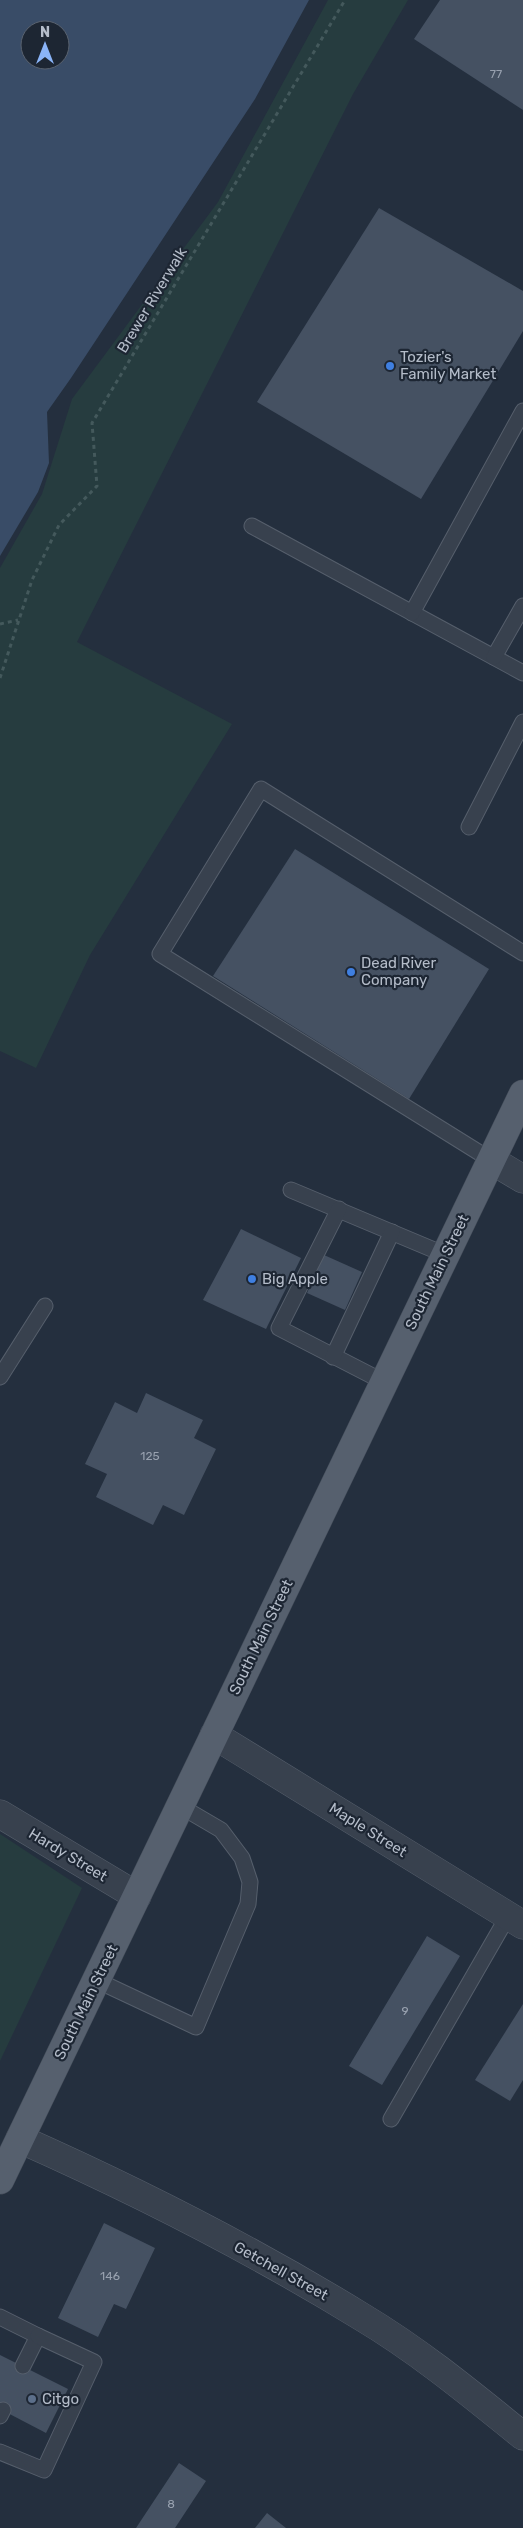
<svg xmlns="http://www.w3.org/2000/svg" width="523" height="2528" font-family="Rubik,sans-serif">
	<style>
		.green { fill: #263c3f }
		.water { fill: #394c67; fill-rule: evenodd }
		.building { fill: #455162 }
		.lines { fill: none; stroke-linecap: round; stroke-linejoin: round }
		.service-casing { stroke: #565f6c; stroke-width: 17 }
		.minor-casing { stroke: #565f6c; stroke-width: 29 }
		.primary-casing { stroke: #414a57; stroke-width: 29 }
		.path { stroke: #44595c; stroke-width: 3; stroke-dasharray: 4 4; stroke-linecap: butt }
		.service { stroke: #38414e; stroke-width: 15 }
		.minor { stroke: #38414e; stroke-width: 28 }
		.primary { stroke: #56606e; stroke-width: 28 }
		.shop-dot { fill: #3f7fe0; stroke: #1d2633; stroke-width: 2 }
		.service-dot { fill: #5c6f8a; stroke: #1d2633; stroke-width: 2 }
		.labels { text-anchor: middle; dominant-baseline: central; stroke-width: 4.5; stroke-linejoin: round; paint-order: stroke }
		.number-label { font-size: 12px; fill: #98a1af }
		.street-label { font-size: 15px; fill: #b4bcc9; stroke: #1d2633 }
		.poi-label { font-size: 15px; fill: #b4bcc9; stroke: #1d2633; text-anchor: start }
	</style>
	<rect width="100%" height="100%" fill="#242f3e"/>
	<g class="green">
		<path d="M328,0H408L353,94L77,642L232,724L90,955L36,1068L0,1051V568L42,494L72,399L218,202Z"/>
		<path d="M0,1834L82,1888L0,2061Z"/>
	</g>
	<path class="water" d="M0,0H309L255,99L71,378L47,412L49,463L38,492L0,556ZM30,30H60V60H30Z"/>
	<g class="building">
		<path d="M440,0H523V110L414,39Z"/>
		<path d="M379,208L523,291V331L421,499L257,402Z"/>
		<path d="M295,849L489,969L409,1099L213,976Z"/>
		<path d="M241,1229L301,1258L266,1329L203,1300Z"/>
		<path d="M324,1255L362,1272L345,1310L307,1293Z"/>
		<path d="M146,1393L203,1420L194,1438L216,1449L184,1515L163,1505L153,1525L96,1497L107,1474L85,1464L115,1402L137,1413Z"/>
		<path d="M427,1936L460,1956L382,2085L349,2066Z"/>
		<path d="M523,2004V2080L510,2101L475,2080Z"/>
		<path d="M104,2223L155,2248L126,2309L114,2304L98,2337L58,2318Z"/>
		<path d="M0,2355L68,2389L46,2433L0,2409Z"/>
		<path d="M179,2463L206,2481L175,2528H136Z"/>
		<path d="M267,2513L286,2528H255Z"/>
	</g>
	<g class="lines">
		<g class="service-casing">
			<g id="service">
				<path d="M252,526L523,673"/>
				<path d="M412,613L523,411"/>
				<path d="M494,657L523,606"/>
				<path d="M469,827L523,722"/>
				<path d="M491,1160L160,954L261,789L523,953"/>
				<path d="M291,1190L446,1255"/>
				<path d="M339,1209L279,1328L384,1382"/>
				<path d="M333,1357L392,1232"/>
				<path d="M0,1377L45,1306"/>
				<path d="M96,1980L196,2027L248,1904L250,1882L242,1858L221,1830L180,1806"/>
				<path d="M391,2119L508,1916"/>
				<path d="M0,2317L38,2336L23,2366"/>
				<path d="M0,2416L3,2410"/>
				<path d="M0,2452L44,2470L94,2362L38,2336"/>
			</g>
		</g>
		<g class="minor-casing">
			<g id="minor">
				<path d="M491,1160L523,1179"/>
				<path d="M214,1735L523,1925"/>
				<path d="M0,1814L137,1896"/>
				<path d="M20,2139C137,2191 253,2250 362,2317C419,2351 471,2394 523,2436"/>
			</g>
		</g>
		<g class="primary-casing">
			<path id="primary" d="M0,2180L523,1094"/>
		</g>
		<g class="path">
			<path d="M0,624L18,620"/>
			<path d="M0,678L32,580L59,525L97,486L92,423L345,0"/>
		</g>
		<use href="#service" class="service"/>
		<use href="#minor" class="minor"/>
		<use href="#primary" class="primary"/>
	</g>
	<g class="shop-dot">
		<circle cx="390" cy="366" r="5"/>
		<circle cx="351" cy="972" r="5"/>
		<circle cx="252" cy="1279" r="5"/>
	</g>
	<circle class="service-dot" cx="32" cy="2399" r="5"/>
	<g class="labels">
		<g class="number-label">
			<text x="496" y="74">77</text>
			<text x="150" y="1456">125</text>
			<text x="405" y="2011">9</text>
			<text x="110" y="2276">146</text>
			<text x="171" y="2504">8</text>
		</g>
		<g class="street-label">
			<text transform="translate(152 300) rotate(-59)">Brewer Riverwalk</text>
			<text transform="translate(437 1272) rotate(-64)">South Main Street</text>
			<text transform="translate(261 1637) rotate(-64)">South Main Street</text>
			<text transform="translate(368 1830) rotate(32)">Maple Street</text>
			<text transform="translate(68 1855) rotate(31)">Hardy Street</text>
			<text transform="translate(86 2002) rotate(-64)">South Main Street</text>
			<text transform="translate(281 2271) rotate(29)">Getchell Street</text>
		</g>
		<g class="poi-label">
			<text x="400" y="357">Tozier's<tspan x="400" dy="17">Family Market</tspan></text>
			<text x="361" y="963">Dead River<tspan x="361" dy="17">Company</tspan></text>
			<text x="262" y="1279">Big Apple</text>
			<text x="42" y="2399">Citgo</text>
		</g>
	</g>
	<g transform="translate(45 45)"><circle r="24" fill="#1d2633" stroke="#59626f"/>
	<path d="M0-4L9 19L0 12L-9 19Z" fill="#8ab4f8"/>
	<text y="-8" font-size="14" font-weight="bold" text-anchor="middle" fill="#b4bcc9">N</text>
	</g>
</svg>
